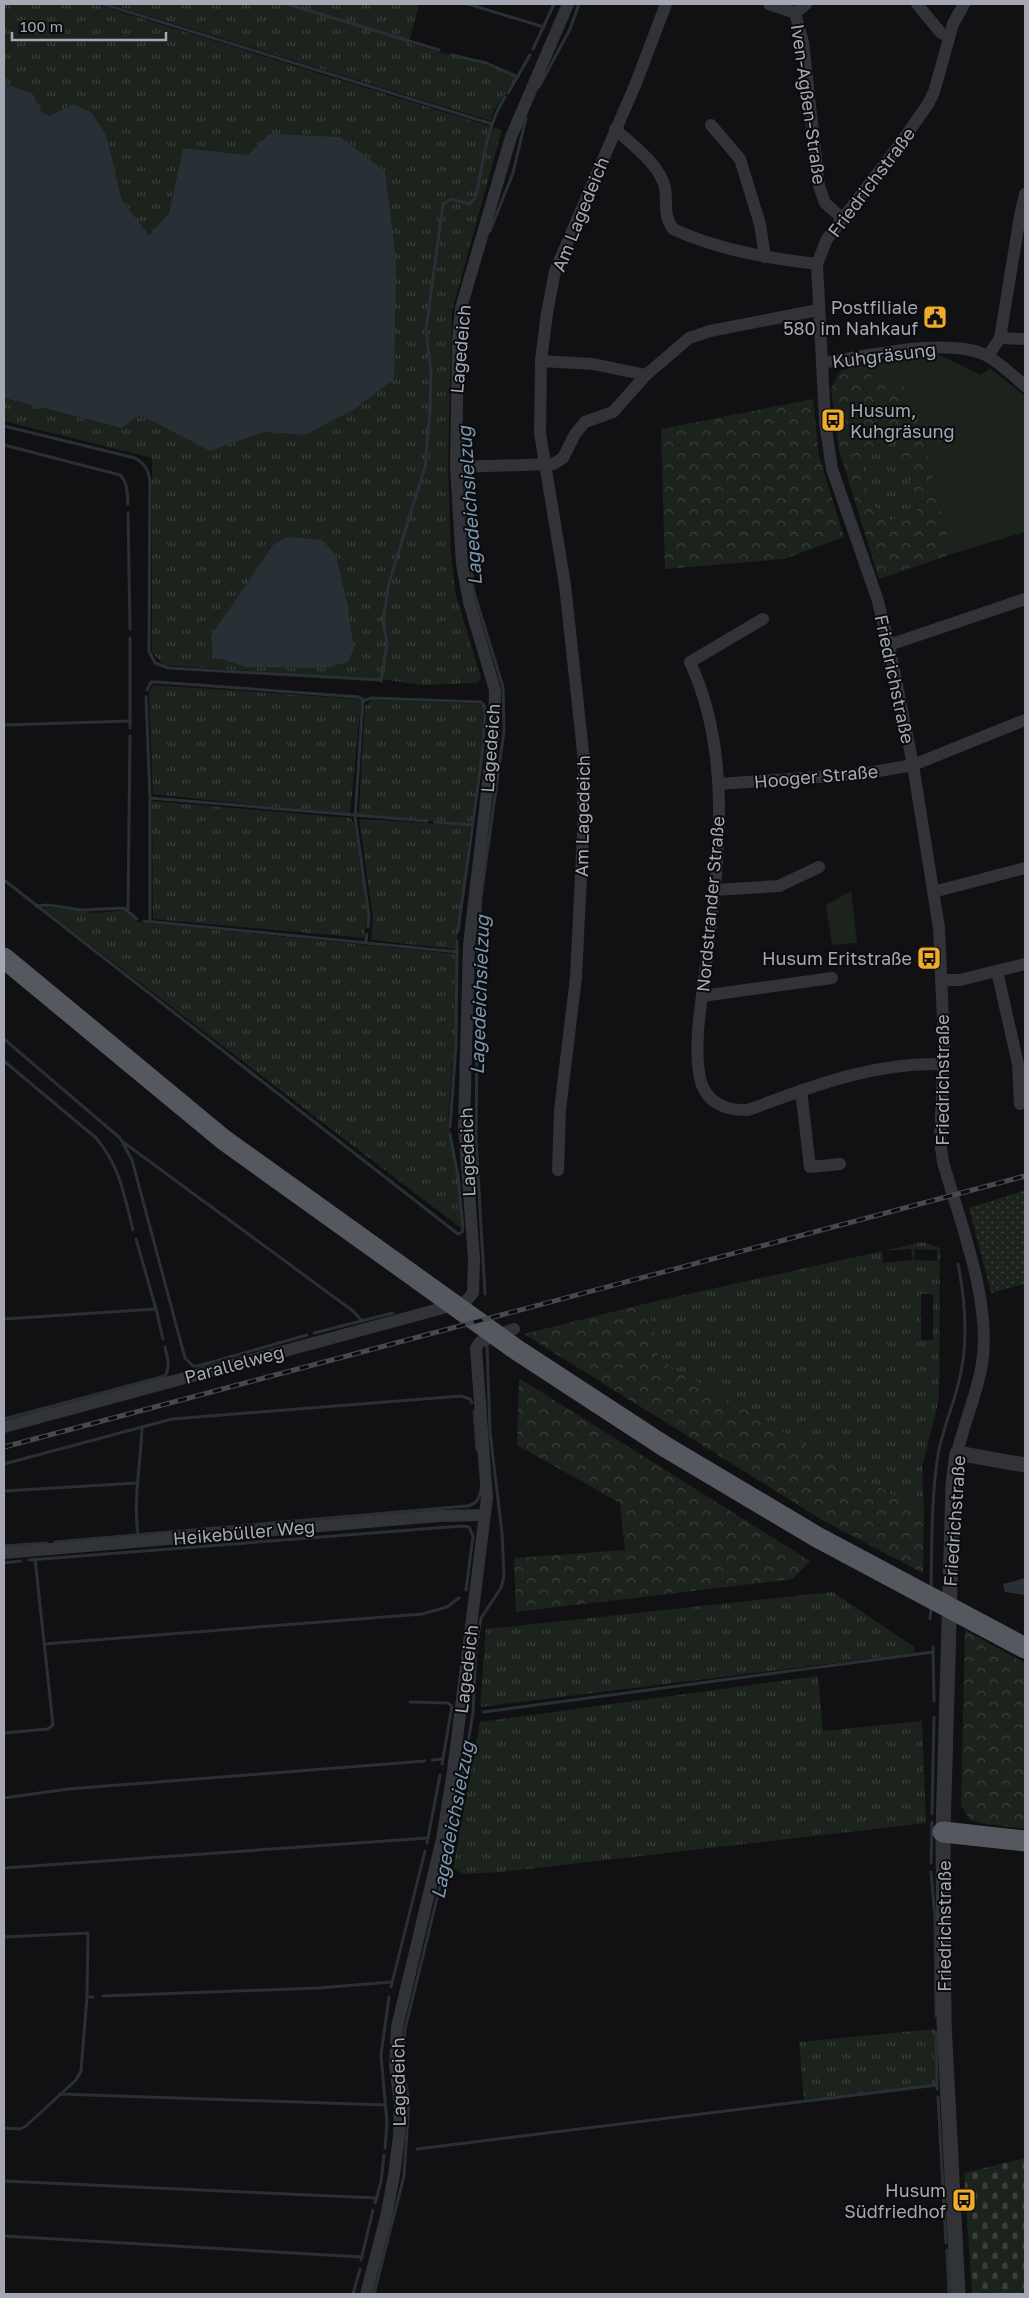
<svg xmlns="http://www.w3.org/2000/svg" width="1029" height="2298" font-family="'Golos Text',sans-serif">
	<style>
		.grass { fill: url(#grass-tufts); fill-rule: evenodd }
		.forest { fill: url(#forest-crowns); fill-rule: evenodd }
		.cemetery { fill: url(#cemetery-stones) }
		.park { fill: #1c231c }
		.garden { fill: url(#garden-dots) }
		.water { fill: #283036 }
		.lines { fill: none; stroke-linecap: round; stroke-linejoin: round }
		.stream { stroke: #283036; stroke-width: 3 }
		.minor { stroke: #323338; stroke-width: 12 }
		.tertiary { stroke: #323338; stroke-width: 15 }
		.trunk { stroke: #565860; stroke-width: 21 }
		.rail-casing { stroke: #47494f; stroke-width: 5 }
		.rail { stroke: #0c0c0e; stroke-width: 3; stroke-dasharray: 9; stroke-linecap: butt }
		.labels { text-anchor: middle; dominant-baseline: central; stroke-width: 4; stroke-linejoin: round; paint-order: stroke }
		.street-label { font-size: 18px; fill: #a3a8b4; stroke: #0c0c0e }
		.poi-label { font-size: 18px; fill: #a3a8b4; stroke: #0c0c0e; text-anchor: end }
		.water-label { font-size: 19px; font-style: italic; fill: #7997af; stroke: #0c0c0e }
	</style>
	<defs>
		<pattern id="grass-tufts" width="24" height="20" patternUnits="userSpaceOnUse" patternTransform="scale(1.25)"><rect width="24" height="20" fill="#1c231c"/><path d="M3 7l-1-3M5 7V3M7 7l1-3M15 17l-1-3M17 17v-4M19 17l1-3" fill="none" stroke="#3a403b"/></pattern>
		<pattern id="forest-crowns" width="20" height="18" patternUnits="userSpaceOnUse" patternTransform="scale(1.25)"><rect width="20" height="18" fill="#1c231c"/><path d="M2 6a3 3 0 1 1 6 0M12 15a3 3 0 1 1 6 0" fill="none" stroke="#3a403b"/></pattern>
		<pattern id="cemetery-stones" width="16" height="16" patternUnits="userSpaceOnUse" patternTransform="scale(1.25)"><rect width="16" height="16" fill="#1c231c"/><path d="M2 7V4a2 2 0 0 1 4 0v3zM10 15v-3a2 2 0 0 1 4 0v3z" fill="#3a403b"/></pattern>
		<pattern id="garden-dots" width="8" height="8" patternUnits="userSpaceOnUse" patternTransform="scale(1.25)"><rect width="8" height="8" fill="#1c231c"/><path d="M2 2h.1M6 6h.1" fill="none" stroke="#3a403b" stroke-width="1.8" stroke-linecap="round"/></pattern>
	</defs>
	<rect width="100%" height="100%" fill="#111113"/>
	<g class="grass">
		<path d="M4,4H95L502,130L452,311L448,465L451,554L455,592L481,678L478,683L422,685L388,680L164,665L152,652V458L4,421V398L120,428L140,415L210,451L265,432L304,435L269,135L249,155L183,148L169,213L149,235L122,200L106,134L73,104L49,116L41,111L33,94L4,83ZM336,555L348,606L354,649L348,662Z"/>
		<path d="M110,4H419L409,43C444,55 482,61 516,77L493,112L491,121Z"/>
		<path d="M899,441L919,517L891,520L871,504L860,455Z"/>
		<path d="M153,685L357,699L361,702L350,815L153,794L149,692Z"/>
		<path d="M372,700L479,704L483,706L481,756L471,824L356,815L359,810L365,706Z"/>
		<path d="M152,801L350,818L354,823L368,915L364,938L153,919Z"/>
		<path d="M359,819L470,826L456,949L371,940L373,919Z"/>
		<path d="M45,907L96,913L126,910L137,922L456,954L455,1035L448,1117L457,1175L462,1229L45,910Z"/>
		<path d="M923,1242L940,1248L939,1399L922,1467L924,1513L658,1360L648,1303ZM911,1249L913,1260L883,1263L882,1251ZM915,1249L937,1250V1261L914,1260ZM921,1294H933V1340H921Z"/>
		<path d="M833,1592L914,1647V1653L480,1707L486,1629Z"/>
		<path d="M818,1676L823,1731L922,1721L926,1823L501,1872L464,1874L453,1869L480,1722Z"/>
		<path d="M935,2029L936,2084L804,2100L799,2042Z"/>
	</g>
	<g class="forest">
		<path d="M867,363L873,380L901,383L913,396L952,554L879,579L839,450L831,389L840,371ZM899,442L919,517L891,520L871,504L860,455Z"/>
		<path d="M813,399L819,456L844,537L784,559L665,569L661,429Z"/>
		<path d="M648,1303L659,1360L924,1513L923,1573L822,1520L524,1334Z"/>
		<path d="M519,1377V1378L810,1561L793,1579L516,1612L514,1558L625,1550L620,1503L517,1445Z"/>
		<path d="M965,1630L1025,1663V1829L986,1824L970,1820L961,1805Z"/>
	</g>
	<path class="cemetery" d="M1025,2158V2294H972L964,2173Z"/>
	<g class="park">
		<path d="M937,354L981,375L990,368L1025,396V532L952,554L913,396L901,383L873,380L867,363Z"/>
		<path d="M851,891L857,943L832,945L826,905Z"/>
	</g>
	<path class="garden" d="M1025,1190V1284L991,1293L969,1208Z"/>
	<g class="water">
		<path d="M4,83L33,94L41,111L49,116L73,104L91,112L106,134L122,200L149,235L169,213L183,148L248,155L269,134L340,137L385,171L396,261L394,379L353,410L304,435L265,432L210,451L140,415L121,428L4,398Z"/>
		<path d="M287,537L322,540L336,555L348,606L354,649L348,662L325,668L246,667L213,656L211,636L273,545Z"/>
		<path d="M1025,1578V1595L1005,1592L1003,1584Z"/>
	</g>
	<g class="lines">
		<g class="stream">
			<path d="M103,4L492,124"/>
			<path d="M287,4L439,50"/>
			<path d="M468,4L544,27"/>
			<path d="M533,49L554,4"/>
			<path d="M452,55L486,63L518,77"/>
			<path d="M539,87L570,29L579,4"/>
			<path d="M508,93L530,55"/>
			<path d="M490,231L513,173L526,118"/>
			<path d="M4,426L135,458C145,464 148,469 150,481L149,651L155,663L169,668L381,680"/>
			<path d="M463,426V465"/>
			<path d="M4,445L120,475C128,483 127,493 128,504"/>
			<path d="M464,471L473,589L503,687L504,731L481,897L478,944L476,1140L485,1294"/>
			<path d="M128,513L130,629"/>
			<path d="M130,638V728"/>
			<path d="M381,681L387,643L383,621L389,583L425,467L430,411L431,371L426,330L443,204L451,199L470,204L476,197C483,163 486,127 505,97"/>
			<path d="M147,690L151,682H157L359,697L363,701L371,698L481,702L484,705L485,713L482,756L458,931"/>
			<path d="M146,697L150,798V921"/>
			<path d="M363,699L355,817L369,916L368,927"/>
			<path d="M4,725L130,721"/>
			<path d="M150,798L427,821"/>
			<path d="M435,822L471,825"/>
			<path d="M4,880L458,1234L462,1232L463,1228L458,1176L450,1134"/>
			<path d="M36,906L48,905L82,910L124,908L137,919"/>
			<path d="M128,909L130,736"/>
			<path d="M144,921L458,952"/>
			<path d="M366,941L367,934"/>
			<path d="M4,1039L120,1138L132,1160L185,1358L193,1366H198L307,1335"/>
			<path d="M4,1061L96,1138C120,1166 124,1195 133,1230"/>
			<path d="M450,1127L456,1044L457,941"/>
			<path d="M123,1142L353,1311L361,1320"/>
			<path d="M136,1239L156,1309"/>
			<path d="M4,1319L156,1309L163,1339"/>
			<path d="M314,1333L393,1313"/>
			<path d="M474,1411L477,1450"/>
			<path d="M4,1419L165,1376C171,1366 167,1357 165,1347"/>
			<path d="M4,1464L172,1419L461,1396L470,1399L472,1403"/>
			<path d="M4,1491L137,1483"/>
			<path d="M138,1534C133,1498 141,1463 142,1427"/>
			<path d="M55,1542L467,1506C477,1504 479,1499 481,1489"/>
			<path d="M4,1546L47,1543"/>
			<path d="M29,1560L462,1526L469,1527L473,1536L466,1590"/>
			<path d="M4,1563L21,1561"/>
			<path d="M931,1589C932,1545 931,1499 938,1455C942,1431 952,1409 958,1385C969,1345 966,1304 958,1264"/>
			<path d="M930,1619L931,1608"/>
			<path d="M44,1644L422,1614L447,1607L459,1598"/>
			<path d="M933,1647L934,1701"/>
			<path d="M410,1702L448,1703L452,1706L442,1764"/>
			<path d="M483,1712L933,1652"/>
			<path d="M4,1733L48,1729L53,1725L35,1559"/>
			<path d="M432,1760L443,1759"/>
			<path d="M4,1798L68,1789L425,1761"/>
			<path d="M932,1814L934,1717"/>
			<path d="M427,1843L440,1775"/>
			<path d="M931,1863L932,1822"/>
			<path d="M4,1868L428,1838"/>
			<path d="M931,1872L935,1918L936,2016"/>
			<path d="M4,1937L88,1933L87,1997L81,2071L76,2080L26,2126L20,2129L4,2128"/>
			<path d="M391,1987L425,1851"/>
			<path d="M103,1996L318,1988L392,1982"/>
			<path d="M87,1997H93"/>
			<path d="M936,2032L937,2089"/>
			<path d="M60,2094L385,2105"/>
			<path d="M938,2097L946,2243"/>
			<path d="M385,2148L387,2123L381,2055L389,1997"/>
			<path d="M417,2149L937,2085"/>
			<path d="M4,2181L377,2198"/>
			<path d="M375,2203L381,2182L384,2155"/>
			<path d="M4,2236L362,2257"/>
			<path d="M947,2250L949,2294"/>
			<path d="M361,2260L373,2210"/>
			<path d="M353,2294L360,2269"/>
			<path d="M374,2294L404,2176L409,2100L403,2071L405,2029L451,1841L473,1713L476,1649L481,1618L501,1588L504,1576L502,1533L490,1432L487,1345"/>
		</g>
		<g class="minor">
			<path d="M769,4L795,13L806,4"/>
			<path d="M917,4L941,33L949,37"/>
			<path d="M795,13L803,42L819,186L825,203L842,218"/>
			<path d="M711,125L740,159L760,224L765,257"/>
			<path d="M615,129C632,145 660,164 665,188C668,205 662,212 673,229C718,250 768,258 817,264"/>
			<path d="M1000,338L1025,339"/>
			<path d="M988,356L1000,338L1020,216L1025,194"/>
			<path d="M541,361L593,364L646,375"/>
			<path d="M822,363C862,357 954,335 989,357C1002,365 1014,376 1025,386"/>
			<path d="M456,467L553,464L563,458L575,434L585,422L613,412L646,375L689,338L710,331L818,310"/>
			<path d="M763,619L690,662C734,757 718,865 706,965C702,999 693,1044 700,1078C705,1102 725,1111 748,1110C812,1086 874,1062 943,1064"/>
			<path d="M889,645L1025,599"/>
			<path d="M719,784L861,774L913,765L1025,720"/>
			<path d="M715,890L779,886L819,867"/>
			<path d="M933,892L1025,868"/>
			<path d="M997,971L1018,1064L1020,1104"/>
			<path d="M941,980H960L1025,964"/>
			<path d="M702,996L832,978"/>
			<path d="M801,1090L810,1167L840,1164"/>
			<path d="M558,1170L560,1110L576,977L583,835L584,761L565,585L540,433L541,361L547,313L555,271L636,83L666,4"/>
			<path d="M4,1427L465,1302L473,1293L474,1258L464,1126L469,945L494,732L495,690L469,602L462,564L456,467L458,340L461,308L511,137L568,4"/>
			<path d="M957,1453C964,1423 977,1394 982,1364C992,1302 960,1222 943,1162L940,1141L944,1045L939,928L913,765L889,645L877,598L832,469L825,422L817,264L827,239L898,147L928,104L934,92L953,24L964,4"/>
			<path d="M4,1553L438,1516L484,1515"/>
			<path d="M366,2294L386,2217L394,2175L399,2136L400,2105L395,2065L397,2027L442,1839L453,1771L487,1498L476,1348L480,1342L514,1329"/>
		</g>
		<path class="tertiary" d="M958,2294L944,2022L943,1832L953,1485L957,1453L1025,1465"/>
		<g class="trunk">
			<path d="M4,958L224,1140L517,1350L664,1446L817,1537L1025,1648"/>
			<path d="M943,1832L1025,1841"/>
		</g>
		<g class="rail-casing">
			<path id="rail" d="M4,1447L1025,1176"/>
		</g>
		<use href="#rail" class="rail"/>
	</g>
	<defs>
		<g id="civic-square" transform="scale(1.25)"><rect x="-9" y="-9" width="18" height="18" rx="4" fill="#f1ab2b" stroke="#0c0c0e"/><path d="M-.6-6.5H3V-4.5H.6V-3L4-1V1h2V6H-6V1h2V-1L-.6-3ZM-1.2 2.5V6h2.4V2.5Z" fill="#111"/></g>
		<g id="bus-square" transform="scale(1.25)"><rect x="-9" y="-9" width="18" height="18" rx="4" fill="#f1ab2b" stroke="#0c0c0e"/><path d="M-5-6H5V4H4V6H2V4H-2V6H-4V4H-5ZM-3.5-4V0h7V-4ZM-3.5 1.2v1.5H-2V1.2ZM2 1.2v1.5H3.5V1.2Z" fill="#111"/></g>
	</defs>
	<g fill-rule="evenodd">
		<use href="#civic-square" x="935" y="317"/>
		<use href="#bus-square" x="833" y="420"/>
		<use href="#bus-square" x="929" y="958"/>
		<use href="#bus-square" x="964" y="2200"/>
	</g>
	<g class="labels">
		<g class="street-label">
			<text transform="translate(809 104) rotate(82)">Iven-Agßen-Straße</text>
			<text transform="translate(871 182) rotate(-53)">Friedrichstraße</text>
			<text transform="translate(580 214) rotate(-68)">Am Lagedeich</text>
			<text transform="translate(460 349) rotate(-85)">Lagedeich</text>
			<text transform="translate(884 355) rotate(-7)">Kuhgräsung</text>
			<text transform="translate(895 679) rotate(78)">Friedrichstraße</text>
			<text transform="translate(490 748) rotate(-86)">Lagedeich</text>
			<text transform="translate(816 776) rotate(-5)">Hooger Straße</text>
			<text transform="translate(582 816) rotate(-89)">Am Lagedeich</text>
			<text transform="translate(710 904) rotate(-85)">Nordstrander Straße</text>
			<text transform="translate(942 1080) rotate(-90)">Friedrichstraße</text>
			<text transform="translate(467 1152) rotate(-92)">Lagedeich</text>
			<text transform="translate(234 1364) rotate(-15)">Parallelweg</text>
			<text transform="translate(954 1521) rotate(-86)">Friedrichstraße</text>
			<text transform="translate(244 1532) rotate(-5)">Heikebüller Weg</text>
			<text transform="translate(466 1669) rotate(-83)">Lagedeich</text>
			<text transform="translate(944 1926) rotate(-90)">Friedrichstraße</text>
			<text transform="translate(398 2082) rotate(-91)">Lagedeich</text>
		</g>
		<g class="poi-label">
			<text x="918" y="307">Postfiliale<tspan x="918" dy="21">580 im Nahkauf</tspan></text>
			<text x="850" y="410" text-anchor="start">Husum,<tspan x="850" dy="21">Kuhgräsung</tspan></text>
			<text x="912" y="958">Husum Eritstraße</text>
			<text x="946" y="2190">Husum<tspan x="946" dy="21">Südfriedhof</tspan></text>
		</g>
		<g class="water-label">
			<text transform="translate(469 506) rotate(-94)">Lagedeichsielzug</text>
			<text transform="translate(479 995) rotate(-88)">Lagedeichsielzug</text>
			<text transform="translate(452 1820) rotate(-79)">Lagedeichsielzug</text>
		</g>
	</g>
	<rect width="1029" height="2298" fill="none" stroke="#a3a8b4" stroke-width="10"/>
	<path d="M12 32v8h154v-8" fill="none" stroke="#a3a8b4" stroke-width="2.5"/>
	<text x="20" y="32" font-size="15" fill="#a3a8b4" stroke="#0c0c0e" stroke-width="4" paint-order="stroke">100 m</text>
</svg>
